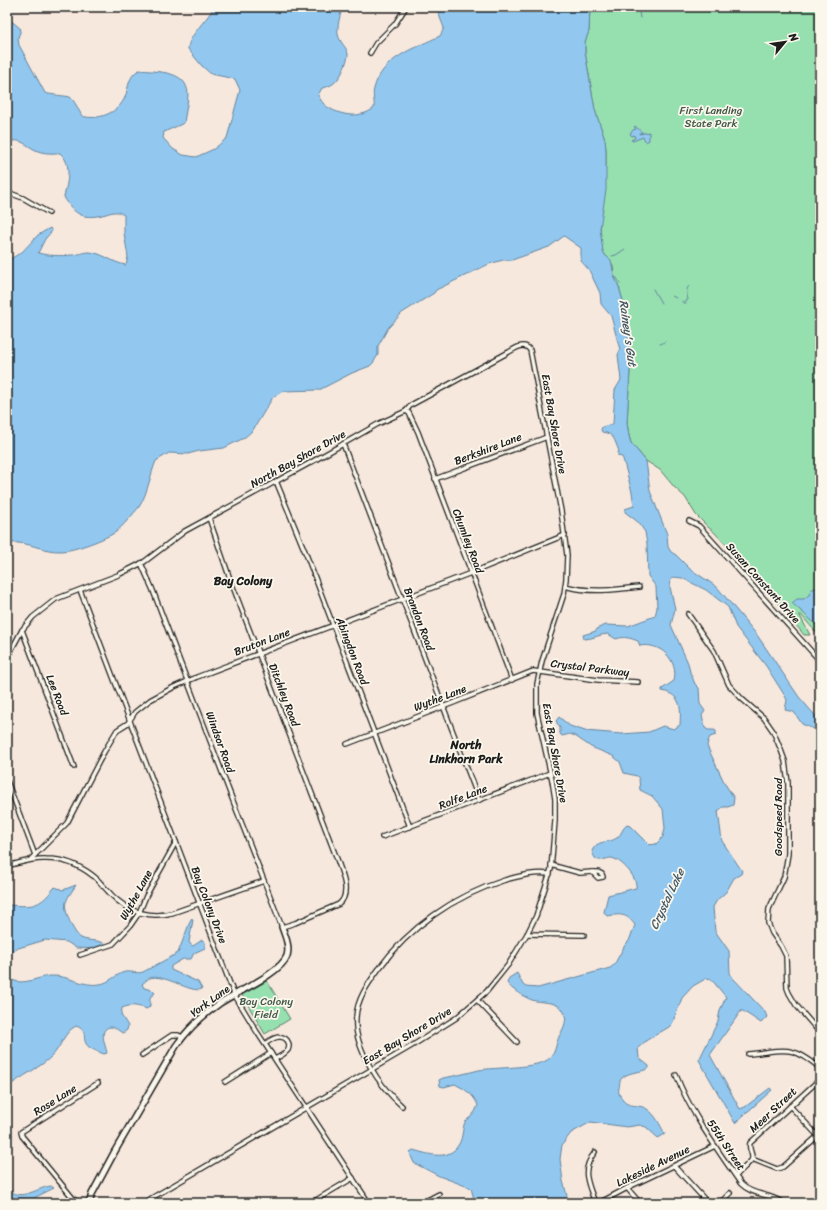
<svg xmlns="http://www.w3.org/2000/svg" width="827" height="1210" font-family="Sriracha,sans-serif">
	<style>
		.green { fill: #96e0b0; stroke: #597e66 }
		.water { fill: #92c8f0; stroke: #63839b }
		.lines { fill: none; stroke-linecap: round; stroke-linejoin: round }
		.stream { stroke: #63839b; stroke-width: 1 }
		.street-casing { stroke: #1c1c1c; stroke-width: 6 }
		.secondary-casing { stroke: #1c1c1c; stroke-width: 8 }
		.street { stroke: #fbf7ec; stroke-width: 3.5 }
		.secondary { stroke: #fbf7ec; stroke-width: 5 }
		.labels { text-anchor: middle; dominant-baseline: central; stroke-width: 3.5; stroke-linejoin: round; paint-order: stroke }
		.park-label { font-size: 11px; fill: #415748; stroke: #fbf7ec }
		.street-label { font-size: 11px; fill: #1c1c1c; stroke: #fbf7ec }
		.water-label { font-size: 12px; font-style: italic; fill: #455866; stroke: #fbf7ec }
		.neighbourhood-label { font-size: 12px; font-weight: bold; fill: #1c1c1c; stroke: #fbf7ec }
	</style>
	<rect width="100%" height="100%" fill="#f7e8de"/>
	<filter id="ink" filterUnits="userSpaceOnUse"><feTurbulence type="fractalNoise" baseFrequency=".025" numOctaves="2"/><feDisplacementMap in="SourceGraphic" scale="8" xChannelSelector="R" yChannelSelector="G"/><feConvolveMatrix kernelMatrix="1 2 1 2 8 2 1 2 1" color-interpolation-filters="sRGB"/></filter>
	<g filter="url(#ink)">
		<g class="green">
			<path d="M590,7H820V637L801,615L799,614L810,635H804L762,583L714,532L708,527L696,515L685,497L675,488L660,470L646,461L631,443L629,436L627,423L631,353L627,332L625,308L619,287L614,276L613,265L603,252L601,241L600,222L606,165V150L605,140L595,110L585,52V42L589,31Z"/>
			<path d="M267,981L290,1019L265,1034L242,995Z"/>
		</g>
		<g class="water">
			<path d="M214,7H343C340,14 337,27 338,34C339,42 347,47 348,54C348,58 346,62 345,66C340,78 335,86 322,88L318,95C320,99 323,104 326,106C340,116 361,119 374,108C375,102 372,94 374,89C381,58 415,48 440,36L444,28L438,12V7H590L589,31L585,42V52L595,110L605,140L606,150V190L600,228L603,252L606,256L611,260L614,276L619,287L625,308L627,332L631,353L627,423L629,436L631,443L646,461L650,491L667,534L668,547L671,552L676,555L690,569L717,587L757,635L799,697L820,721V734L818,731L802,724L794,712L785,710L787,700L785,696L766,666L736,627L728,607L706,590L682,578L674,577L671,579L670,587L675,609L671,625L688,663L690,672L695,684L699,688L700,704L705,711L702,715L705,728L708,730H714L716,731V735L710,737L708,741L707,746L725,784L734,798L733,805L728,807H723L718,811L722,841L742,871L741,874L734,878L726,892L717,900L713,907L715,931L729,951L730,973L732,977L765,1012L767,1017L761,1023L743,1011H741L710,1055L740,1109L745,1107L770,1088L772,1090L735,1123L699,1060L718,1021L720,1010L726,997L711,979L707,978L693,986L682,998L672,1024L669,1027L647,1040L638,1048L639,1058L649,1066V1068C641,1073 631,1071 623,1077C619,1080 620,1084 619,1088C618,1092 619,1094 621,1097C626,1109 638,1103 647,1109C656,1115 660,1125 665,1134L658,1138L646,1127L640,1125L627,1127L591,1122L571,1133L562,1145L560,1159L563,1181L569,1203H475L471,1188L439,1176L414,1163L411,1156L410,1152L413,1150C428,1154 449,1162 459,1144C463,1137 462,1129 465,1122C468,1118 472,1117 474,1113C476,1111 477,1107 478,1105C473,1094 466,1090 455,1084L444,1087L440,1086L439,1080L443,1078C455,1076 467,1073 479,1070C496,1067 538,1069 550,1058C556,1053 556,1040 561,1033C565,1025 569,1016 561,1008C554,1001 541,1003 532,1000C524,997 512,990 507,983L509,978L517,973L523,985L526,987L538,988L610,968L614,965L625,945L629,941L635,925C626,913 621,914 607,916L604,912L608,895L636,888C638,878 621,859 611,858C607,858 600,862 596,859C594,858 593,853 592,851C597,839 608,844 617,838C622,834 622,828 627,825L630,826L649,845L656,844L663,837L665,828L663,809L652,796L640,790L639,779L637,776L624,773L620,762L613,756L591,747L575,736L570,734L562,736L560,734V728L556,721L559,717L570,726L585,731L622,734L649,732L663,726L674,729L680,725C681,708 682,695 662,691V689L674,681C679,660 660,642 640,646L638,641C630,638 624,636 616,639L608,634C600,634 593,639 584,639L583,635L596,631L598,628L606,625L628,626L655,616L657,608L656,587L648,576L647,544L645,532L638,522L625,512V509L634,506L632,492L623,459L622,457L618,456V452L619,451C614,440 615,434 602,432L601,430L602,427L613,424L615,390L621,380L618,355L620,350L611,316L601,304L600,293L589,270L581,261V248L564,236L549,247L512,260H503L489,264L436,290L434,293L402,313L388,328L378,346V355L373,363L370,366L352,373L319,390L283,391L273,397L253,430L244,438L224,448L199,451L188,454L169,453L156,461C150,475 148,493 139,507C135,512 121,528 116,532C105,539 74,551 61,551C43,552 28,541 10,543L7,552V261L22,252L38,235L50,228L52,231L45,239L38,253C49,256 61,256 72,255C78,255 83,252 88,252C102,252 112,263 126,265L128,257L124,233V215C117,210 113,212 106,214C84,220 75,216 64,197C67,183 73,164 60,153C53,153 46,154 38,151C27,147 19,135 7,144V15L8,18L21,29L18,38L19,45L45,93C50,95 68,96 70,97C75,101 79,111 82,116C97,121 119,113 125,97C129,87 128,76 139,70C157,72 187,70 188,94C188,103 185,114 184,123L164,132L163,138L173,149L183,155L196,157L214,149L227,138L240,90L235,79L211,74L202,66L188,49C188,36 208,19 214,7Z"/>
			<path d="M635,126L643,133H639V134L649,132V140L646,142L643,137L633,141L631,140L635,138L634,135L632,136L630,134L633,130L636,129L634,127Z"/>
			<path d="M820,588V628L792,603L797,599H804L809,595L811,589Z"/>
			<path d="M76,885C73,890 68,896 66,902C63,910 74,934 81,938C89,942 98,939 105,944L104,946L98,949L76,948L67,942L45,940L15,949L7,953V905C31,906 38,909 54,888L55,887L63,890Z"/>
			<path d="M192,918L193,920L189,942L191,945L193,946L202,940L205,942V948L194,953L191,959H183L171,966V970L198,982L202,989C191,994 164,973 150,978C147,979 145,982 142,984L144,988L152,990L155,993L150,997V1006L147,1009C138,1006 131,1004 122,1008L121,1015L128,1026L127,1030L123,1033C120,1032 115,1027 111,1027C97,1028 106,1046 107,1053L104,1054C99,1052 93,1050 89,1047C80,1040 90,1031 76,1026C64,1032 62,1045 53,1055C40,1068 21,1076 7,1088V977C22,988 35,977 51,976C68,975 83,987 100,984C109,983 116,974 125,972C131,971 137,974 143,972L178,953L191,919Z"/>
			<path d="M7,1185C17,1205 35,1188 51,1186L54,1188L34,1198L33,1203H7Z"/>
		</g>
		<g class="lines">
			<g class="stream">
				<path d="M625,7L629,8L635,12"/>
				<path d="M636,7L639,12L640,18"/>
				<path d="M612,256L616,255L625,249"/>
				<path d="M614,277L617,278L620,284"/>
				<path d="M653,289L661,303"/>
				<path d="M672,296L676,298"/>
				<path d="M682,301L683,303H686"/>
				<path d="M685,302L688,300C687,294 685,289 690,285"/>
				<path d="M660,344L665,342"/>
			</g>
			<g class="street-casing">
				<g id="street">
					<path d="M370,53L376,43L395,24L406,7"/>
					<path d="M7,192L23,198L49,213"/>
					<path d="M406,411L409,413L418,432L512,680"/>
					<path d="M343,444L479,800"/>
					<path d="M435,479L547,437"/>
					<path d="M276,481L306,554L410,827"/>
					<path d="M689,521L699,526L820,661"/>
					<path d="M141,563L152,588L228,788L282,927L295,923L339,904C352,893 341,872 337,859L230,579L209,518"/>
					<path d="M565,586C589,593 615,590 639,587"/>
					<path d="M80,590L234,994L257,1032L369,1203"/>
					<path d="M688,614L714,651L729,685L742,699L764,718L773,731L781,750L785,761L788,783V854L784,877L769,909L768,923L772,933L781,946L786,956L787,988L789,993L796,1005L820,1033"/>
					<path d="M22,630L74,767"/>
					<path d="M7,658L22,630L33,617L56,599L118,575L144,562L185,531L308,464L378,424L406,411L411,405L509,352C516,348 524,342 530,350L561,511L567,555L566,579L564,594L542,661L537,684V713L552,780L555,799V821L551,869L536,916L527,934L508,965L500,975L487,991L456,1018L410,1047L143,1203"/>
					<path d="M347,744L453,703L533,671L598,680L638,682"/>
					<path d="M7,781L35,855"/>
					<path d="M382,837L550,773"/>
					<path d="M30,860L67,823L104,752L117,730L128,723L135,712L150,700L174,687L197,677L471,573L565,535"/>
					<path d="M551,865L580,873L592,872"/>
					<path d="M7,866C20,863 32,858 46,859C62,859 79,865 92,875C98,879 102,885 107,890C124,910 146,919 172,913L264,881"/>
					<path d="M592,872H598L602,874L603,877L598,878Z"/>
					<path d="M527,934L584,935"/>
					<path d="M80,955L113,944L130,926L139,913L146,896L176,842"/>
					<path d="M477,1000L517,1042"/>
					<path d="M265,1044C269,1041 274,1037 279,1037C286,1036 291,1043 288,1050C285,1054 279,1057 275,1059"/>
					<path d="M748,1054C783,1051 790,1043 820,1068"/>
					<path d="M142,1055L172,1035H178L182,1037"/>
					<path d="M676,1075C691,1114 717,1149 741,1184C753,1196 770,1193 783,1203"/>
					<path d="M225,1082L271,1053"/>
					<path d="M402,1106C380,1087 353,1047 356,1017C357,999 368,984 378,970C409,927 454,896 505,880C520,876 533,872 550,874"/>
					<path d="M790,1106L818,1136"/>
					<path d="M595,1152C580,1171 588,1182 595,1203"/>
					<path d="M752,1159L777,1169L783,1167L820,1134"/>
					<path d="M674,1166L708,1203"/>
					<path d="M736,1176C739,1172 751,1162 752,1159C753,1153 748,1149 750,1143L820,1079"/>
					<path d="M627,1188L640,1203"/>
					<path d="M77,1203L22,1136L21,1132L98,1083"/>
					<path d="M311,1203L353,1178"/>
					<path d="M422,1203L439,1194"/>
					<path d="M599,1203L631,1186L715,1146"/>
					<path d="M720,1203L730,1193"/>
					<path d="M813,1203L820,1197"/>
				</g>
			</g>
			<g class="secondary-casing">
				<path id="secondary" d="M89,1203L92,1194L115,1151L176,1046C188,1029 203,1015 220,1003C236,992 280,974 287,956C290,946 285,936 282,927"/>
			</g>
			<use href="#street" class="street"/>
			<use href="#secondary" class="secondary"/>
		</g>
	</g>
	<g class="labels">
		<g class="park-label">
			<text x="711" y="110">First Landing<tspan x="711" dy="13">State Park</tspan></text>
			<text x="266" y="1001">Bay Colony<tspan x="266" dy="13">Field</tspan></text>
		</g>
		<g class="street-label">
			<text transform="translate(554 424) rotate(80)">East Bay Shore Drive</text>
			<text transform="translate(488 449) rotate(-21)">Berkshire Lane</text>
			<text transform="translate(298 459) rotate(-29)">North Bay Shore Drive</text>
			<text transform="translate(468 541) rotate(69)">Chumley Road</text>
			<text transform="translate(763 583) rotate(48)">Susan Constant Drive</text>
			<text transform="translate(419 619) rotate(69)">Brandon Road</text>
			<text transform="translate(262 642) rotate(-21)">Bruton Lane</text>
			<text transform="translate(352 651) rotate(69)">Abingdon Road</text>
			<text transform="translate(590 668) rotate(7)">Crystal Parkway</text>
			<text transform="translate(57 695) rotate(69)">Lee Road</text>
			<text transform="translate(284 695) rotate(69)">Ditchley Road</text>
			<text transform="translate(440 698) rotate(-21)">Wythe Lane</text>
			<text transform="translate(220 742) rotate(70)">Windsor Road</text>
			<text transform="translate(555 753) rotate(80)">East Bay Shore Drive</text>
			<text transform="translate(463 797) rotate(-21)">Rolfe Lane</text>
			<text transform="translate(778 817) rotate(-90)">Goodspeed Road</text>
			<text transform="translate(136 895) rotate(-61)">Wythe Lane</text>
			<text transform="translate(209 905) rotate(69)">Bay Colony Drive</text>
			<text transform="translate(210 1001) rotate(-36)">York Lane</text>
			<text transform="translate(407 1036) rotate(-31)">East Bay Shore Drive</text>
			<text transform="translate(55 1100) rotate(-32)">Rose Lane</text>
			<text transform="translate(773 1110) rotate(-43)">Meer Street</text>
			<text transform="translate(726 1145) rotate(56)">55th Street</text>
			<text transform="translate(653 1166) rotate(-26)">Lakeside Avenue</text>
		</g>
		<g class="water-label">
			<text transform="translate(628 333) rotate(82)">Rainey's Gut</text>
			<text transform="translate(667 899) rotate(-65)">Crystal Lake</text>
		</g>
		<g class="neighbourhood-label">
			<text x="243" y="581">Bay Colony</text>
			<text x="466" y="745">North<tspan x="466" dy="14">Linkhorn Park</tspan></text>
		</g>
	</g>
	<rect width="827" height="1210" fill="none" stroke="#fbf7ec" stroke-width="24"/>
	<rect x="12" y="12" width="803" height="1186" fill="none" stroke="#1c1c1c" stroke-width="1.5" filter="url(#ink)"/>
	<g transform="translate(785 42) rotate(61)" stroke="#fbf7ec" stroke-width="3" paint-order="stroke">
	<path d="M0-3L7 15L0 10L-7 15Z" fill="#1c1c1c"/>
	<text y="-6" font-size="11" font-weight="bold" text-anchor="middle" fill="#1c1c1c">N</text>
	</g>
</svg>
